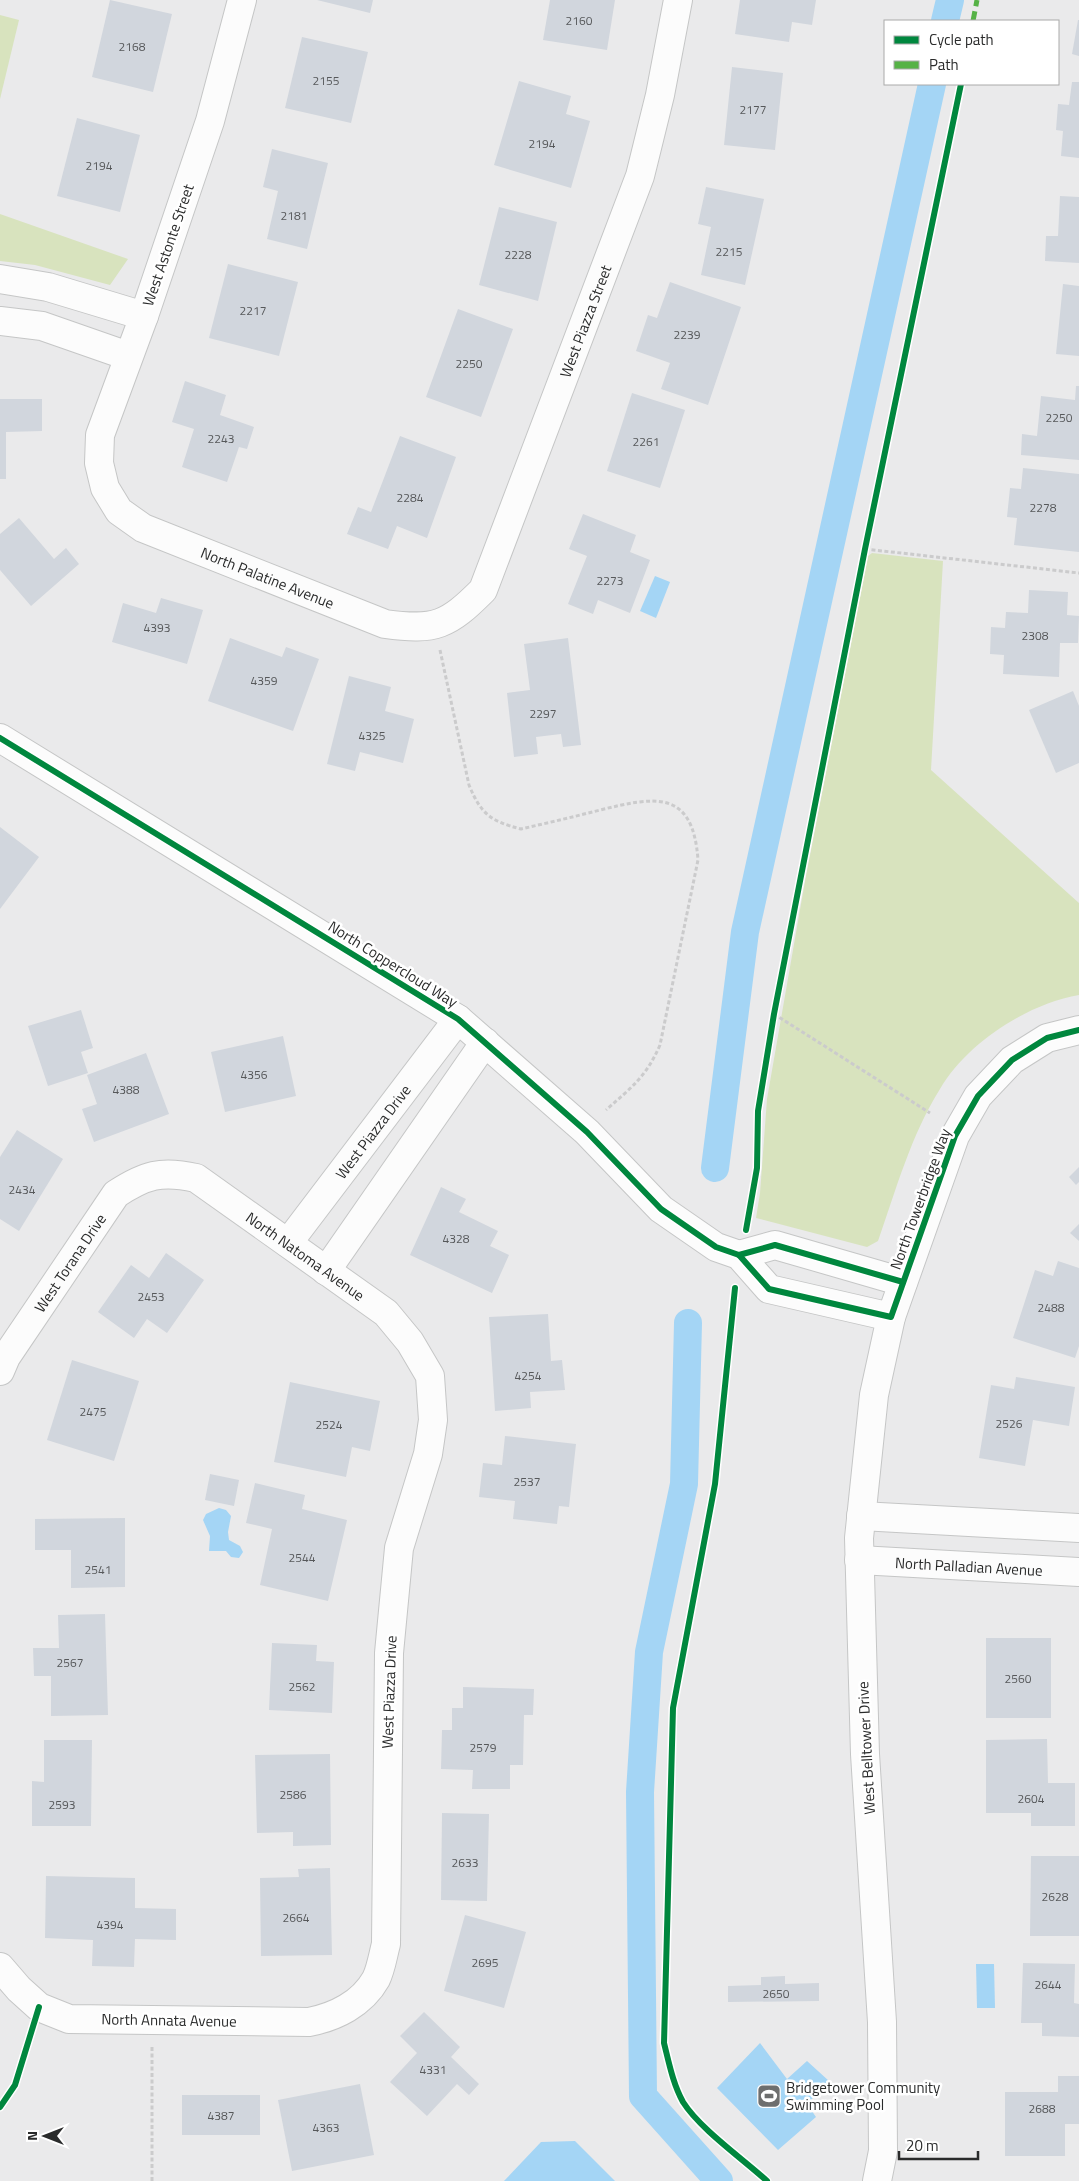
<svg xmlns="http://www.w3.org/2000/svg" width="1079" height="2181" font-family="'Titillium Web',sans-serif">
	<style>
		.green { fill: #d8e3be }
		.water { fill: #a4d5f5 }
		.lines { fill: none; stroke-linecap: round; stroke-linejoin: round }
		.canal { stroke: #a4d5f5; stroke-width: 28 }
		.building { fill: #d1d6dd }
		.minor-casing { stroke: #c5c6c6; stroke-width: 30 }
		.path { stroke: #cbcbcc; stroke-width: 3; stroke-dasharray: 4 2.5; stroke-linecap: butt }
		.minor { stroke: #fcfcfc; stroke-width: 28 }
		.quiet { stroke: #56b246; stroke-width: 5; stroke-dasharray: 10 5; stroke-linecap: butt }
		.cycleway-casing { stroke: #fff; stroke-width: 9 }
		.cycleway { stroke: #00873e; stroke-width: 6 }
		.labels { text-anchor: middle; dominant-baseline: central; stroke-width: 5; stroke-linejoin: round; paint-order: stroke }
		.number-label { font-size: 12px; fill: #56585a }
		.street-label { font-size: 15px; fill: #2a2b2b; stroke: #fff }
		.poi-label { font-size: 15px; fill: #2a2b2b; stroke: #fff; text-anchor: start }
	</style>
	<rect width="100%" height="100%" fill="#eaeaeb"/>
	<g class="green">
		<path d="M0,15L19,20L0,99Z"/>
		<path d="M0,214L128,259L110,285L35,265L0,261Z"/>
		<path d="M872,553L943,561L931,770L1079,903V995C1027,1004 967,1043 940,1089C911,1135 896,1190 878,1241L867,1247L756,1218L760,1193L767,1099L805,881L868,556Z"/>
	</g>
	<g class="water">
		<path d="M655,576L670,582L656,618L640,611Z"/>
		<path d="M219,1508L226,1510L231,1516L228,1532L229,1540L240,1546L243,1552L239,1558L231,1557L226,1551H209L210,1536L203,1520L206,1514Z"/>
		<path d="M976,1964H994L995,2008H977Z"/>
		<path d="M760,2043L787,2079L807,2061L829,2081L807,2104L816,2117L778,2150L717,2088Z"/>
		<path d="M575,2141L615,2181H504L541,2142Z"/>
	</g>
	<g class="lines">
		<g class="canal">
			<path d="M945,21L950,0"/>
			<path d="M715,1168L745,932L932,84"/>
			<path d="M688,1323L684,1484L649,1652L640,1792L643,2096L719,2181"/>
		</g>
	</g>
	<g class="building">
		<path d="M110,0L172,14L153,92L92,77Z"/>
		<path d="M317,0H373L370,13Z"/>
		<path d="M550,0H615L607,50L543,40Z"/>
		<path d="M740,0H816L812,25L792,22L789,42L735,34Z"/>
		<path d="M1078,20H1079V56L1072,54Z"/>
		<path d="M302,37L368,52L351,123L285,108Z"/>
		<path d="M732,67L783,73L775,150L724,145Z"/>
		<path d="M519,81L571,96L566,114L590,121L571,188L494,165Z"/>
		<path d="M1072,82H1079V158L1061,156L1063,131L1056,130L1058,104L1069,105Z"/>
		<path d="M77,118L140,135L120,212L57,196Z"/>
		<path d="M272,149L328,163L307,249L267,239L278,191L263,187Z"/>
		<path d="M706,187L764,199L745,285L701,275L711,227L698,224Z"/>
		<path d="M1060,196L1079,197V263L1045,261L1046,236H1058Z"/>
		<path d="M499,207L557,222L538,301L479,285Z"/>
		<path d="M228,264L298,282L279,356L209,338Z"/>
		<path d="M670,282L741,307L708,405L661,389L670,363L636,351L648,315L657,318Z"/>
		<path d="M1063,284L1079,286V356L1056,354Z"/>
		<path d="M458,309L513,329L481,417L426,397Z"/>
		<path d="M185,381L226,395L220,415L254,427L247,449L239,447L227,482L182,467L194,429L172,422Z"/>
		<path d="M1076,386H1079V460L1021,455L1022,434L1037,436L1041,396L1075,400Z"/>
		<path d="M632,393L685,410L660,488L607,471Z"/>
		<path d="M0,399H42V431L6,432V479H0Z"/>
		<path d="M400,436L456,457L427,538L397,526L388,549L347,534L358,507L371,512Z"/>
		<path d="M1023,468L1079,474V552L1014,545L1017,518L1007,517L1010,488L1021,489Z"/>
		<path d="M583,514L636,535L630,552L650,560L630,613L598,600L593,614L568,604L587,556L569,549Z"/>
		<path d="M19,518L54,559L66,548L79,564L31,606L0,570V534Z"/>
		<path d="M1029,590L1068,592L1067,615L1079,616L1078,643H1060L1059,677L1003,674L1004,655L990,654L991,627L1005,628L1006,612L1028,613Z"/>
		<path d="M161,598L203,610L187,664L112,642L123,603L156,613Z"/>
		<path d="M230,638L282,657L286,647L319,659L293,731L208,701Z"/>
		<path d="M568,638L581,745L563,747L561,734L536,737L538,754L514,757L507,693L530,690L524,644Z"/>
		<path d="M349,676L391,687L385,711L414,719L403,763L360,752L355,771L327,764Z"/>
		<path d="M1073,691L1079,706V763L1056,773L1029,710Z"/>
		<path d="M0,827L39,857L0,909Z"/>
		<path d="M81,1010L93,1048L81,1052L88,1073L48,1086L28,1026Z"/>
		<path d="M283,1036L296,1096L225,1112L211,1052Z"/>
		<path d="M146,1053L169,1114L94,1142L82,1109L97,1104L87,1075Z"/>
		<path d="M17,1130L63,1159L19,1231L0,1219V1157Z"/>
		<path d="M1079,1167V1182L1076,1185L1069,1177Z"/>
		<path d="M441,1187L466,1199L459,1212L498,1231L490,1246L509,1255L492,1293L410,1255Z"/>
		<path d="M1079,1224V1241L1070,1233Z"/>
		<path d="M166,1253L204,1280L167,1333L147,1319L134,1338L98,1312L131,1265L149,1278Z"/>
		<path d="M1058,1261L1079,1268V1346L1075,1358L1013,1338L1035,1270L1053,1276Z"/>
		<path d="M548,1314L551,1361L562,1360L565,1390L530,1392L531,1408L495,1411L489,1317Z"/>
		<path d="M72,1360L139,1381L114,1461L47,1440Z"/>
		<path d="M1016,1377L1075,1387L1069,1426L1033,1420L1025,1466L979,1458L991,1385L1014,1389Z"/>
		<path d="M290,1382L380,1401L370,1451L352,1447L346,1477L274,1462Z"/>
		<path d="M505,1436L576,1444L569,1507L559,1506L557,1524L513,1519L515,1501L479,1497L483,1463L502,1465Z"/>
		<path d="M210,1474L239,1480L234,1506L205,1500Z"/>
		<path d="M255,1483L305,1495L302,1509L347,1520L328,1601L260,1585L272,1529L246,1523Z"/>
		<path d="M125,1518V1587L71,1588V1550H35V1519Z"/>
		<path d="M105,1614L108,1715L51,1716V1676H34L33,1648H59L58,1615Z"/>
		<rect x="986" y="1638" width="65" height="80"/>
		<path d="M272,1643L317,1645L316,1661L334,1662L332,1713L269,1710Z"/>
		<path d="M463,1687L534,1689L533,1715H524L523,1765H510V1789H472L473,1770L441,1769L442,1730H452V1708H463Z"/>
		<path d="M1047,1739L1048,1783H1075V1826H1031V1813H986V1740Z"/>
		<path d="M44,1740H92L91,1826H32V1781L44,1782Z"/>
		<path d="M330,1754L331,1845L293,1846V1832L257,1833L255,1755Z"/>
		<path d="M442,1813L489,1814L487,1901L441,1900Z"/>
		<path d="M1031,1856H1079V1936H1030Z"/>
		<path d="M330,1868L332,1955L261,1956L260,1878L299,1877L298,1869Z"/>
		<path d="M46,1876L135,1878V1908L176,1909V1940L135,1939L134,1967L92,1966L93,1940L45,1938Z"/>
		<path d="M465,1915L526,1932L504,2008L444,1991Z"/>
		<path d="M1023,1963L1075,1964L1074,2003L1079,2004V2037L1042,2036V2023H1021Z"/>
		<path d="M785,1976V1984L819,1983V2001L728,2002V1986L761,1985V1977Z"/>
		<path d="M424,2012L460,2047L451,2057L479,2084L469,2095L457,2084L427,2116L390,2082L417,2053L400,2036Z"/>
		<path d="M1058,2076H1079V2124H1065V2156H1005V2092H1058Z"/>
		<path d="M360,2084L374,2155L292,2171L278,2100Z"/>
		<rect x="182" y="2095" width="78" height="40"/>
	</g>
	<g class="lines">
		<g class="minor-casing">
			<g id="minor">
				<path id="s1" d="M242,0L210,121L144,316L100,435L99,463L105,488L119,511L143,528L385,624C436,631 448,625 483,590L640,176L660,95L678,0"/>
				<path d="M0,279L48,287L144,316"/>
				<path d="M0,321L42,326L128,356"/>
				<path d="M0,738L458,1019L587,1132L661,1209L716,1247L739,1255L769,1289L891,1317"/>
				<path id="s2" d="M288,1243L458,1019"/>
				<path d="M739,1255L775,1245L903,1282"/>
				<path d="M326,1271L485,1042"/>
				<path id="s3" d="M0,1371L6,1357L116,1194C145,1175 161,1170 196,1178L386,1313L410,1342L430,1376L433,1420L428,1454L399,1548L389,1653L386,1944C383,1955 381,1969 376,1979C362,2004 335,2017 309,2022L69,2019L39,2007L19,1989L0,1967"/>
				<path d="M861,1516L1079,1528"/>
				<path id="s4" d="M859,1560L1079,1572"/>
				<path d="M877,2181L883,2151L882,2022L865,1754L859,1538L874,1395L891,1317L955,1136L978,1096L1012,1060L1047,1038L1079,1030"/>
			</g>
		</g>
		<g class="path">
			<path d="M865,549L1079,573"/>
			<path d="M440,650L469,785C481,814 490,821 521,829C547,823 573,817 600,810C654,797 693,788 698,860L660,1045C646,1077 632,1087 606,1110"/>
			<path d="M774,1014L930,1113"/>
			<path d="M152,2181V2047"/>
		</g>
		<use href="#minor" class="minor"/>
		<path class="quiet" d="M973,21L977,0"/>
		<g class="cycleway-casing">
			<g id="cycleway">
				<path d="M0,738L458,1019L587,1132L661,1209L716,1247L739,1255L769,1289L891,1317L955,1136L978,1096L1012,1060L1047,1038L1079,1030"/>
				<path d="M746,1230L757,1168L758,1111L774,1014L865,549L961,84"/>
				<path d="M739,1255L775,1245L903,1282"/>
				<path d="M735,1288L715,1484L673,1708L664,2043C669,2063 673,2084 683,2102C700,2129 743,2159 767,2181"/>
				<path d="M0,2107L15,2085L39,2007"/>
			</g>
		</g>
		<use href="#cycleway" class="cycleway"/>
	</g>
	<defs>
		<g id="stadium-square" transform="scale(1.25)"><rect x="-9" y="-9" width="18" height="18" rx="4" fill="#6d6e6e" stroke="#fff"/><path d="M0-5a6.5 5 0 1 0 0 10a6.5 5 0 1 0 0-10ZM-3.5-1.8h7v3.6h-7Z" fill="#fff"/></g>
	</defs>
	<g fill-rule="evenodd">
		<use href="#stadium-square" x="769" y="2096"/>
	</g>
	<g class="labels">
		<g class="number-label">
			<text x="579" y="20">2160</text>
			<text x="132" y="46">2168</text>
			<text x="326" y="80">2155</text>
			<text x="753" y="109">2177</text>
			<text x="542" y="143">2194</text>
			<text x="99" y="165">2194</text>
			<text x="294" y="215">2181</text>
			<text x="729" y="251">2215</text>
			<text x="518" y="254">2228</text>
			<text x="253" y="310">2217</text>
			<text x="687" y="334">2239</text>
			<text x="469" y="363">2250</text>
			<text x="1059" y="417">2250</text>
			<text x="221" y="438">2243</text>
			<text x="646" y="441">2261</text>
			<text x="410" y="497">2284</text>
			<text x="1043" y="507">2278</text>
			<text x="610" y="580">2273</text>
			<text x="157" y="627">4393</text>
			<text x="1035" y="635">2308</text>
			<text x="264" y="680">4359</text>
			<text x="543" y="713">2297</text>
			<text x="372" y="735">4325</text>
			<text x="254" y="1074">4356</text>
			<text x="126" y="1089">4388</text>
			<text x="22" y="1189">2434</text>
			<text x="456" y="1238">4328</text>
			<text x="151" y="1296">2453</text>
			<text x="1051" y="1307">2488</text>
			<text x="528" y="1375">4254</text>
			<text x="93" y="1411">2475</text>
			<text x="1009" y="1423">2526</text>
			<text x="329" y="1424">2524</text>
			<text x="527" y="1481">2537</text>
			<text x="302" y="1557">2544</text>
			<text x="98" y="1569">2541</text>
			<text x="70" y="1662">2567</text>
			<text x="1018" y="1678">2560</text>
			<text x="302" y="1686">2562</text>
			<text x="483" y="1747">2579</text>
			<text x="293" y="1794">2586</text>
			<text x="1031" y="1798">2604</text>
			<text x="62" y="1804">2593</text>
			<text x="465" y="1862">2633</text>
			<text x="1055" y="1896">2628</text>
			<text x="296" y="1917">2664</text>
			<text x="110" y="1924">4394</text>
			<text x="485" y="1962">2695</text>
			<text x="1048" y="1984">2644</text>
			<text x="776" y="1993">2650</text>
			<text x="433" y="2069">4331</text>
			<text x="1042" y="2108">2688</text>
			<text x="221" y="2115">4387</text>
			<text x="326" y="2127">4363</text>
		</g>
		<g class="street-label">
			<text transform="translate(168 245) rotate(-71)">West Astonte Street</text>
			<text stroke="none"><textPath href="#s1" startOffset="1226">West Piazza Street</textPath></text>
			<text stroke="none"><textPath href="#s1" startOffset="702">North Palatine Avenue</textPath></text>
			<text transform="translate(393 964) rotate(32)">North Coppercloud Way</text>
			<text stroke="none"><textPath href="#s2" startOffset="140">West Piazza Drive</textPath></text>
			<text transform="translate(920 1199) rotate(-70)">North Towerbridge Way</text>
			<text stroke="none"><textPath href="#s3" startOffset="431">North Natoma Avenue</textPath></text>
			<text stroke="none"><textPath href="#s3" startOffset="129">West Torana Drive</textPath></text>
			<text stroke="none"><textPath href="#s4" startOffset="110">North Palladian Avenue</textPath></text>
			<text transform="translate(389 1692) rotate(-88)">West Piazza Drive</text>
			<text transform="translate(866 1748) rotate(-93)">West Belltower Drive</text>
			<text transform="translate(169 2020) rotate(1)">North Annata Avenue</text>
		</g>
		<g class="poi-label">
			<text x="786" y="2087">Bridgetower Community<tspan x="786" dy="17">Swimming Pool</tspan></text>
		</g>
	</g>
	<rect x="884" y="20" width="175" height="65" fill="#ffffff" stroke="#aaaaaa"/>
	<rect x="894" y="36" width="25" height="8" fill="#00873e" stroke="#aaaaaa"/>
	<text x="929" y="45" font-size="15" fill="#2a2b2b">Cycle path</text>
	<rect x="894" y="61" width="25" height="8" fill="#56b246" stroke="#aaaaaa"/>
	<text x="929" y="70" font-size="15" fill="#2a2b2b">Path</text>
	<g transform="translate(45 2136) rotate(270)" stroke="#ffffff" stroke-width="4" paint-order="stroke">
	<path d="M0-4L9 19L0 12L-9 19Z" fill="#2a2b2b"/>
	<text y="-8" font-size="14" font-weight="bold" text-anchor="middle" fill="#2a2b2b">N</text>
	</g>
	<path d="M899 2151v8h79v-8" fill="none" stroke="#2a2b2b" stroke-width="2.5"/>
	<text x="906" y="2151" font-size="15" fill="#2a2b2b" stroke="#ffffff" stroke-width="4" paint-order="stroke">20 m</text>
</svg>
